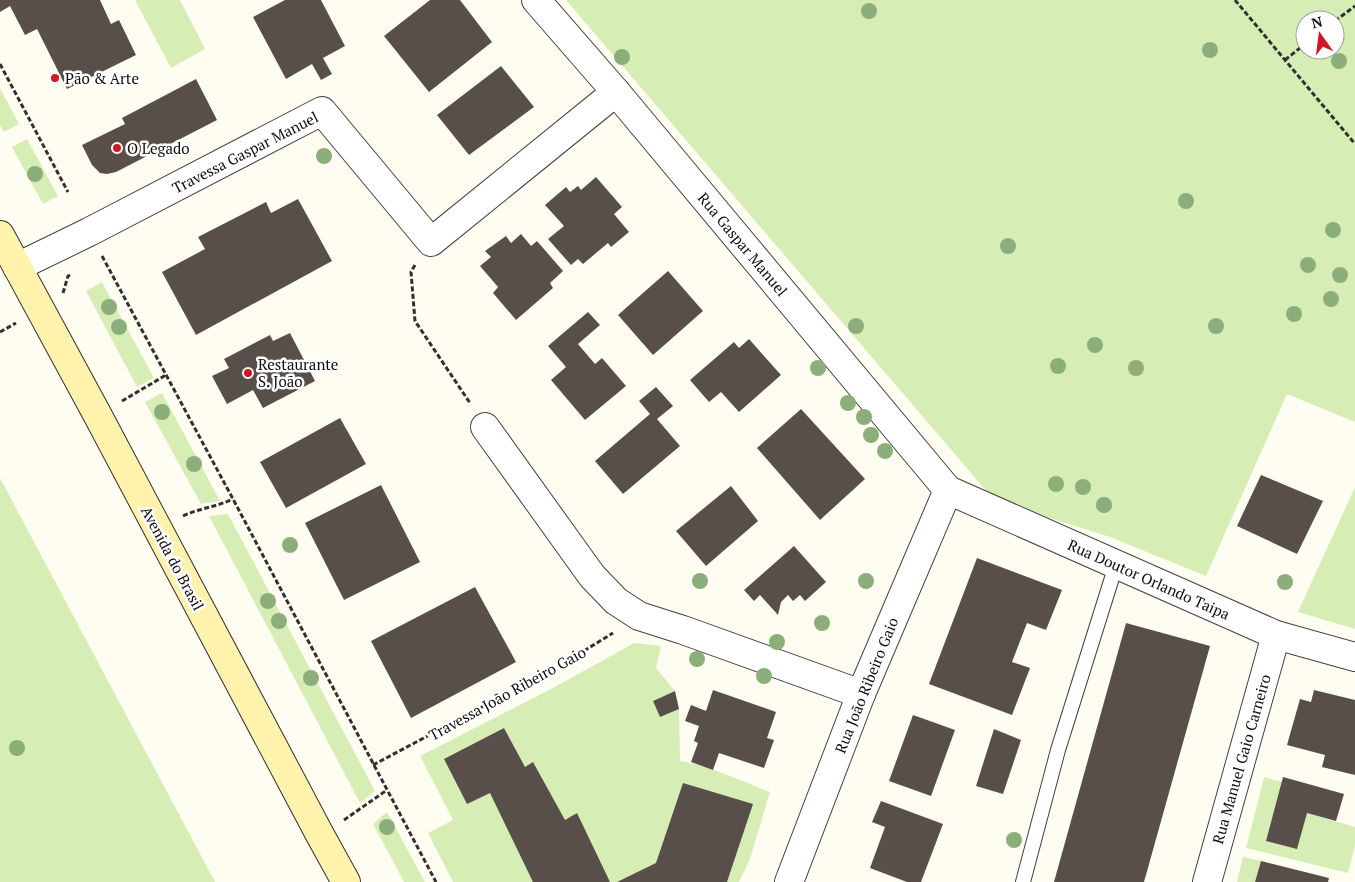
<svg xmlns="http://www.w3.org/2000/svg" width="1355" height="882" font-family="'PT Serif',serif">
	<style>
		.green { fill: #d6eeb6; fill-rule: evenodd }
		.building { fill: #594f4a }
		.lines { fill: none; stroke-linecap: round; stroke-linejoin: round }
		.lane-casing { stroke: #424242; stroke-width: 16 }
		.street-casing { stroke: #424242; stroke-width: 30 }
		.secondary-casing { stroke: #313131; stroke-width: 30 }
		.path { stroke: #313131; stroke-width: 3; stroke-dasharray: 5 2.5; stroke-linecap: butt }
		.lane { stroke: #fff; stroke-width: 14 }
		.street { stroke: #fff; stroke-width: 28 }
		.secondary { stroke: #fff2ac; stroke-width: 28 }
		.tree { fill: #8cae7a }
		.poi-dot { fill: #cd192a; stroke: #fff; stroke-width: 2 }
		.labels { text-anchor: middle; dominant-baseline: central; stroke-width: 5; stroke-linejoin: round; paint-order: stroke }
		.poi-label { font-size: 15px; fill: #0f0f0f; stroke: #fff; text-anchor: start }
		.street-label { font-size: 15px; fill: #0f0f0f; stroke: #fff }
	</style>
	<rect width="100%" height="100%" fill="#fffcf1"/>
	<g class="green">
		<path d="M135,0H180L205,49L171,68Z"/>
		<path d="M566,0H1355V422L1287,394L1206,576L1110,537L995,501ZM1305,20H1335V50H1305Z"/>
		<path d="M0,88L19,124L4,132L0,125Z"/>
		<path d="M27,139L58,196L43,204L12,147Z"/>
		<path d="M102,282L154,378L137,387L86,291Z"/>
		<path d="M162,393L220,501L201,504L145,402Z"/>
		<path d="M0,478L215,882H0Z"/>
		<path d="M1355,487V629L1298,612Z"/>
		<path d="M228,514L375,791L360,803L209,516Z"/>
		<path d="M634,643L661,646L656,668L675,691L653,701L660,717L679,709L680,761C709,765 743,782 770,792L750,859L739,882H453L428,833L453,820L420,756L551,689Z"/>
		<path d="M1264,777L1282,782L1307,813L1355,827V845L1348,873L1246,848Z"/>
		<path d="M387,812L425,882H404L373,824Z"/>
		<path d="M1243,857L1261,861L1255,882H1237Z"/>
	</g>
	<g class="building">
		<path d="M0,0H100L111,24L119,20L136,55L67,89L37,29L25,35L10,6L0,12Z"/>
		<path d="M285,0H321L345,46L323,58L332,74L321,80L312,64L286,79L253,17Z"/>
		<path d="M430,0H460L492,42L429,92L384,36Z"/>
		<path d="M501,66L534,107L469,155L437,115Z"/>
		<path d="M196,79L217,120L116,172L107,174L100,173L92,165L82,145L125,124L122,118Z"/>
		<path d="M596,177L622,207L614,214L629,232L611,247L608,243L583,264L578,259L571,265L548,239L564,226L545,205L566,187L570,192L578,186L581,190Z"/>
		<path d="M298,199L332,261L196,335L162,272L205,249L198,237L266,202L271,213Z"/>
		<path d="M521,234L531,246L537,241L563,271L550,283L553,288L516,320L493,293L498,287L480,266L491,257L485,251L506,236L511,243Z"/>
		<path d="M668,271L703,311L653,355L618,315Z"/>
		<path d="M588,312L600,325L578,344L595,364L602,358L626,386L585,420L551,380L566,367L548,346Z"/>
		<path d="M290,333L315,381L263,408L253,390L227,404L212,376L229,368L224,359L270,335L273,341Z"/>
		<path d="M749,339L781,375L739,412L721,392L709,402L690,380L734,342L739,348Z"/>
		<path d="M656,387L673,406L657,419L680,446L623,494L595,461L650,414L639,401Z"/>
		<path d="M801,409L865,479L820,520L757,448Z"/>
		<path d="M340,418L366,464L286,508L260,462Z"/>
		<path d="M1261,475L1323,501L1297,554L1237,526Z"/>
		<path d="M381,485L420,562L344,600L305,523Z"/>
		<path d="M731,486L758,521L706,566L676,531Z"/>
		<path d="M794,546L826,582L805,601L800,595L793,601L788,595L781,602L778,615L760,595L754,601L744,590Z"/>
		<path d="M977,558L1062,590L1046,630L1027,623L1012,662L1030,668L1012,715L929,684Z"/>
		<path d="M475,587L516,662L411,718L371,641Z"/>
		<path d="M1126,623L1210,646L1144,882H1054Z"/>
		<path d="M713,690L776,712L767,738L774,740L764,768L719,753L713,770L691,762L698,743L694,741L699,726L685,721L691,705L706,711Z"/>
		<path d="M1314,690L1355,700V775L1322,767L1325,755L1287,745L1300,699L1311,702Z"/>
		<path d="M675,691L679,709L660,717L653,701Z"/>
		<path d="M913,715L955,730L931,796L889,781Z"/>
		<path d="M504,728L525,767L533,762L565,820L577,813L610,882H533L490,793L467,804L444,759Z"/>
		<path d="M994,729L1021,740L1003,794L976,786Z"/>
		<path d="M1283,777L1344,794L1336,821L1307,813L1297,849L1266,841Z"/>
		<path d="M683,783L753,804L727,882H617L656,863Z"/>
		<path d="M881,801L943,824L921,882H907L870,868L885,827L872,822Z"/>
		<path d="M1261,861L1329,878L1328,882H1255Z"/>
	</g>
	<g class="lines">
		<g class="lane-casing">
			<path id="lane" d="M1023,882L1058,750L1116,565"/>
		</g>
		<g class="street-casing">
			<g id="street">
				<path d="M536,0L616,92L948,490L1276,635L1355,657"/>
				<path d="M17,267L89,232L322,111L431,242L616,92"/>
				<path d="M485,427L592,576L616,601L639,616L683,630L861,694"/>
				<path d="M789,882L861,694L948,490"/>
				<path d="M1207,882L1276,635"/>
			</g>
		</g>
		<g class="secondary-casing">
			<path id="secondary" d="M0,235L97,414L319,833L346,882"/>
		</g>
		<g class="path">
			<path d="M1235,0L1355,144"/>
			<path d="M1335,21L1355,6"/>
			<path d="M1285,60L1305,44"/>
			<path d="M0,64L68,192"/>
			<path d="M102,256L233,499L436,882"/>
			<path d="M415,265L411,272L415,321L470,403"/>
			<path d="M63,293L68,276L72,274"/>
			<path d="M0,332L16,323"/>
			<path d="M122,401L166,375"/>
			<path d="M183,516C200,508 216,507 233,499"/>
			<path d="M373,765L561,665L613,633"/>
			<path d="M344,820L387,790"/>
		</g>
		<use href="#lane" class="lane"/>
		<use href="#street" class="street"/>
		<use href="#secondary" class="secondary"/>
	</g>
	<g class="tree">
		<circle cx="869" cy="11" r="8"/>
		<circle cx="1210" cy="50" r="8"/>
		<circle cx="622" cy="57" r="8"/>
		<circle cx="1339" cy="61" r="8"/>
		<circle cx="324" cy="156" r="8"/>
		<circle cx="35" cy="174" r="8"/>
		<circle cx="1186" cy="201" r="8"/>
		<circle cx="1333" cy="230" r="8"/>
		<circle cx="1008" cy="246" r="8"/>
		<circle cx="1308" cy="265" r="8"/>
		<circle cx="1340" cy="275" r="8"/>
		<circle cx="1331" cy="299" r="8"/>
		<circle cx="109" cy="307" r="8"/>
		<circle cx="1294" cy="314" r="8"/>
		<circle cx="856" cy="326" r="8"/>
		<circle cx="1216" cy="326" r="8"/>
		<circle cx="119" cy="327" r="8"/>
		<circle cx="1095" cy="345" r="8"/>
		<circle cx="1058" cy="366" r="8"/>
		<circle cx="818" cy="368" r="8"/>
		<circle cx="1136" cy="368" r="8"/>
		<circle cx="848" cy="403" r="8"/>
		<circle cx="162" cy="412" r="8"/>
		<circle cx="864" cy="417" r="8"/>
		<circle cx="871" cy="435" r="8"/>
		<circle cx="885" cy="451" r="8"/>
		<circle cx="194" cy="464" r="8"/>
		<circle cx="1056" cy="484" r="8"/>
		<circle cx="1083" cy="487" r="8"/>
		<circle cx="1104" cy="505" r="8"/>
		<circle cx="290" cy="545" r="8"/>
		<circle cx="700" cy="581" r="8"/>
		<circle cx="866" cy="581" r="8"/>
		<circle cx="1285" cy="582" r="8"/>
		<circle cx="268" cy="601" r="8"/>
		<circle cx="279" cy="621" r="8"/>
		<circle cx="822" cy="623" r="8"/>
		<circle cx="777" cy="642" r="8"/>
		<circle cx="697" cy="659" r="8"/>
		<circle cx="764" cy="676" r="8"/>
		<circle cx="311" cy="678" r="8"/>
		<circle cx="17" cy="748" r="8"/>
		<circle cx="387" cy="827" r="8"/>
		<circle cx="1014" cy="840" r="8"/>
	</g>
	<g class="poi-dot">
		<circle cx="55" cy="78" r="5"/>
		<circle cx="117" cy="148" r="5"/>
		<circle cx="248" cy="373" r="5"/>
	</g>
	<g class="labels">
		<g class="poi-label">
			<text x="65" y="78">Pão &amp; Arte</text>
			<text x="127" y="148">O Legado</text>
			<text x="258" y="364">Restaurante<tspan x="258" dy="17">S. João</tspan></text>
		</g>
		<g class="street-label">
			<text transform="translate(245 152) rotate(-27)">Travessa Gaspar Manuel</text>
			<text transform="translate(743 244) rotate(50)">Rua Gaspar Manuel</text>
			<text transform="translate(173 558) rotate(62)">Avenida do Brasil</text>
			<text transform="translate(1149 579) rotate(24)">Rua Doutor Orlando Taipa</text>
			<text transform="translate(866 685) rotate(-68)">Rua João Ribeiro Gaio</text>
			<text transform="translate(507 693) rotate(-29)">Travessa João Ribeiro Gaio</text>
			<text transform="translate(1241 759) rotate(-74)">Rua Manuel Gaio Carneiro</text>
		</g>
	</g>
	<g transform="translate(1320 35) rotate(346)"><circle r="24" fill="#ffffff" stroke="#9f9f9f"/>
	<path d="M0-4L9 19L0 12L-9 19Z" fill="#cd192a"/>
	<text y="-8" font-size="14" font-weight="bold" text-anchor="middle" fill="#0f0f0f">N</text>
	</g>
</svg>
